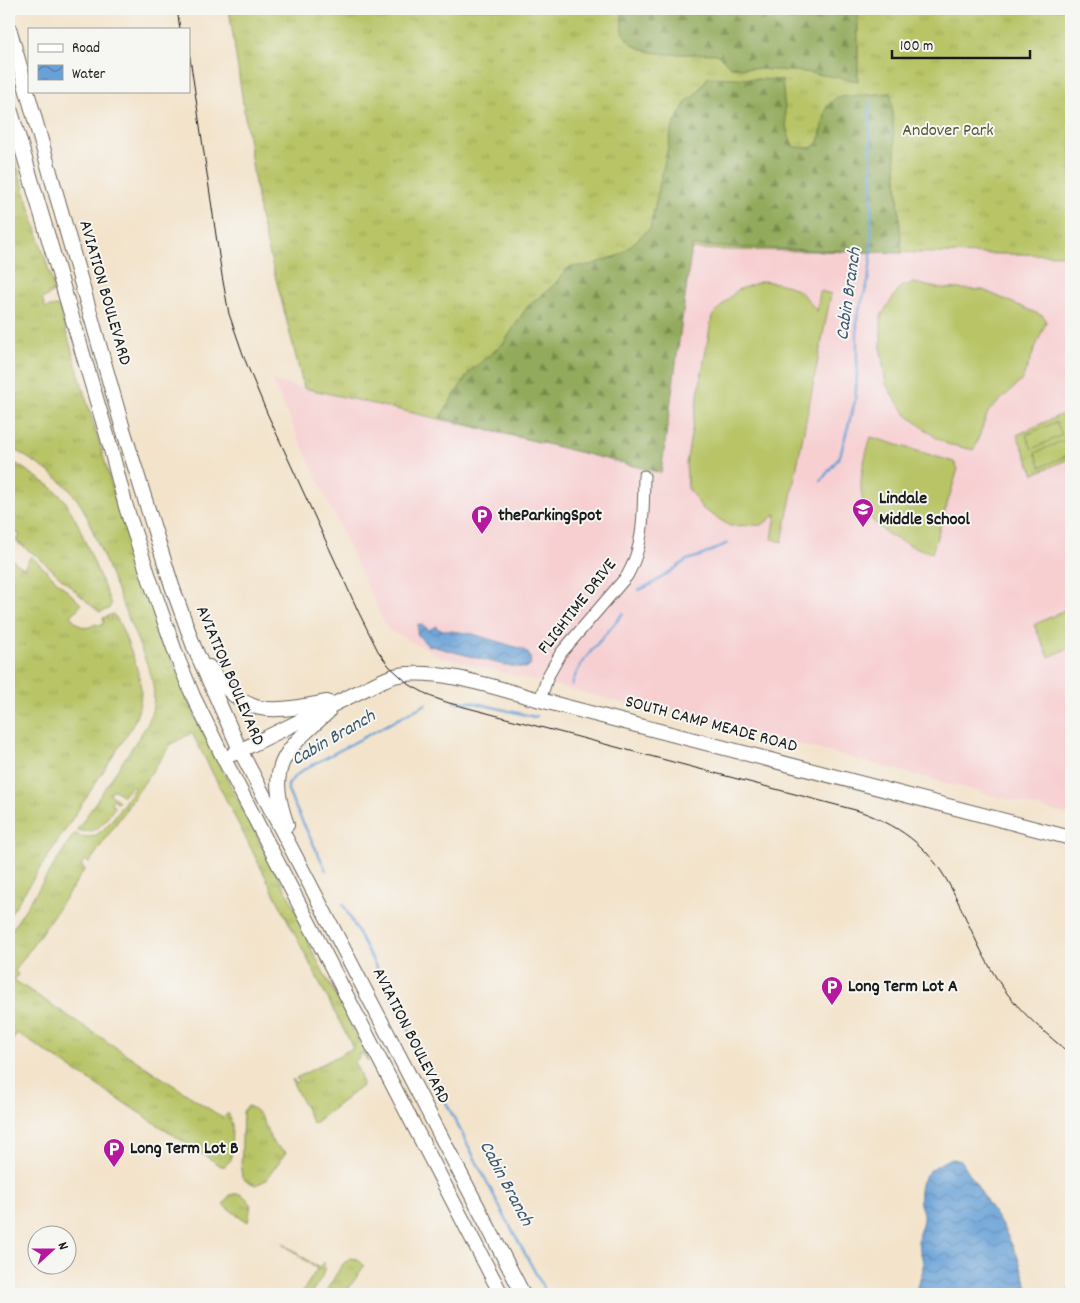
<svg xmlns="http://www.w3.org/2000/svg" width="1080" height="1303" font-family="Dekko,sans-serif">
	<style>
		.built { fill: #f7cfd1 }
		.grass { fill: url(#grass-tufts); stroke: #6a7041 }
		.forest { fill: url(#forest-firs); stroke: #57633c }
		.garden { fill: #b8c466; stroke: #6a7041 }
		.water { fill: url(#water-waves); stroke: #425e7a }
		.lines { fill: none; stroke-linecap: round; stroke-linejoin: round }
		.stream { stroke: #68a1d7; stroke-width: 2.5 }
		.minor-casing { stroke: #676259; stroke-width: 13 }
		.major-casing { stroke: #676259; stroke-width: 16 }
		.minor { stroke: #fff; stroke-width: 11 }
		.major { stroke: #fff; stroke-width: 14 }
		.tram { stroke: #1c1c1c; stroke-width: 1 }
		.labels { text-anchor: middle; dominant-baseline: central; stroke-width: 4; stroke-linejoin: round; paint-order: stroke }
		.park-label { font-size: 18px; fill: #535736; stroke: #f6f6f2 }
		.street-label { font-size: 18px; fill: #1c1c1c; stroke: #f6f6f2 }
		.poi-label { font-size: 18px; font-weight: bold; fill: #1c1c1c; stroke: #f6f6f2; text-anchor: start }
		.water-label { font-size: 19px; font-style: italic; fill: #3e5870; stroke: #f6f6f2 }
	</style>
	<defs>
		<pattern id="grass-tufts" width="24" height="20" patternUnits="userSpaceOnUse" patternTransform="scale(1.25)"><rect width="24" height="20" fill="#b8c466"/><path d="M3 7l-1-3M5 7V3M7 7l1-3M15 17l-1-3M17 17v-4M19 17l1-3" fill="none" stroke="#9ea858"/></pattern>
		<pattern id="forest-firs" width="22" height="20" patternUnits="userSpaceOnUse" patternTransform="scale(1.25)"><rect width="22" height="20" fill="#92aa5b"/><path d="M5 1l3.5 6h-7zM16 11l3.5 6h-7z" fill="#768a4a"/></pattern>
		<pattern id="water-waves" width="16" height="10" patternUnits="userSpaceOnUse" patternTransform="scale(1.25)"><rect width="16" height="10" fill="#68a1d7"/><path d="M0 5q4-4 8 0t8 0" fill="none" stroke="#5582ae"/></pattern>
	</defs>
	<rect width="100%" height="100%" fill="#f6f6f2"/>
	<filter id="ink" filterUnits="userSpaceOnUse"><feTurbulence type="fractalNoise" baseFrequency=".02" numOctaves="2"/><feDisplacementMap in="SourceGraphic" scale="10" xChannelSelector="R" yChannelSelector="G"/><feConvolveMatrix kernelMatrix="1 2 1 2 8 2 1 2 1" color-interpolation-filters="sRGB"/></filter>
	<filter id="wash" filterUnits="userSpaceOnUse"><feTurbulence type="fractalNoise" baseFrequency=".0096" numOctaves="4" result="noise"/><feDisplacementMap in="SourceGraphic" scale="20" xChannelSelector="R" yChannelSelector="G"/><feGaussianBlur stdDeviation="1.12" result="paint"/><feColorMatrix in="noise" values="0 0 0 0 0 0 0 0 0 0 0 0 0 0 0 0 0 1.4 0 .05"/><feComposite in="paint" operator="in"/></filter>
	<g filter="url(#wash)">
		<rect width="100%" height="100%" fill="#f3e3cb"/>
		<path class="built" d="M664,249L1071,255V816L646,704V709L442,657L387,629L272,381L657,469Z"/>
		<g class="grass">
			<path d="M229,9H1071V255L664,249L657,469L304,388L260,217Z"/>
			<path d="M9,139L54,288L51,294L42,299L45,308L56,306L59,307L120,513L123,517L154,613L186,696L216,758L294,906L310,946L369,1061L367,1060L363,1054L359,1053V1058L354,1062L360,1074L362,1086L313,1124L292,1081L293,1079L295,1083L298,1081L296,1078L353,1048L192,733L171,744L89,863L85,860L81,866L85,869L15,971L18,974L14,980L223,1118L228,1113L232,1125L231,1160L225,1166H221L17,1033L9,1046V934L74,834C81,836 87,838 94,836C108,830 126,800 134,787L131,786L123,796L115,790H112L110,794L119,801L118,803L113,799L111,802L115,807C104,821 98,836 77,830L147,725C157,704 155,685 147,664L88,519C72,481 41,467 9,446Z"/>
			<path d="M1071,410V458L1034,474L1017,435Z"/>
			<path d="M9,459L50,486L64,499L78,524L111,604L109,609L100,612L94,608L37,556L18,543L16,540L20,535L16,532L12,537H9Z"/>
			<path d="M31,556L80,603L81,605L71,616C77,625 86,632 95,624L101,626L104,622L103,618L113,614L115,616C121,624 124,635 128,644C141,677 148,697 130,730L9,916V558L24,568Z"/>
			<path d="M248,1106C264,1111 265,1131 273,1142C275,1146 282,1149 286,1152L266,1180L256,1185L246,1181L242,1177L241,1170L243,1112L246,1107Z"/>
			<path d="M238,1193L245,1197L251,1204L248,1222L223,1205L230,1195Z"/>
			<path d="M282,1243L319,1268L324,1262C327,1273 317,1285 310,1294H301L317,1269Z"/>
			<path d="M350,1258L358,1259L364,1266L345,1294H324L342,1265Z"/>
		</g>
		<g class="forest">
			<path d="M623,9H858V81L805,72L731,67L717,54C683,52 611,66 623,9Z"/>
			<path d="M708,77L782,80L787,132L794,147L811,148L819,142L827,106L837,97L891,93L902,253L692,246L661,473L440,417L470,371L503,344L527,307L553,286L569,267L590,265L620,255L650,228L672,129L686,102L698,92Z"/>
		</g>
		<g class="garden">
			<path d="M763,281C792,285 800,287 817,312L820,291L831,294L782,542L772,539L776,514L762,525L730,526L703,509L688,488L686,464L712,316L737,290Z"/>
			<path d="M914,283L937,288L983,290L1043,316L1046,322L1022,380L988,412L974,450L947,444L935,437L907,415L892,395L886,384L881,351V316L900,287Z"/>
			<path d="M1056,422L1062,435L1032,449L1026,435Z"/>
			<path d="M871,437L954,462L958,469L932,553C888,539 852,521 863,467C865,457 868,447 871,437Z"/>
			<path d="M1064,440L1070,454L1041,467L1035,453Z"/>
			<path d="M1071,607V647L1049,657L1034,625Z"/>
		</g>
		<g class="water">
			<path d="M418,624L424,626L429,630L436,626L438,629L473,634L522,649C529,653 532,657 530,666L524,668L504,665L427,645L417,634Z"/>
			<path d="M949,1159L961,1160L1004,1229L1017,1255L1030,1294H917C915,1283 924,1276 923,1265C923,1257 919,1249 918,1242C918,1232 922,1227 923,1219C924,1214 921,1208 920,1204C918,1177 926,1171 949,1159Z"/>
		</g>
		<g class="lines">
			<g class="stream">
				<path d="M821,481L840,456L855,401L857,376V317L868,282L871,259L872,171L869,103"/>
				<path d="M639,590L652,584L687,560L703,555L728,543"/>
				<path d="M572,685C577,661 608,634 623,613"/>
				<path d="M454,702H471L535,717L537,716"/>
				<path d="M326,870L291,798L288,791V785L294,777L303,770L426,704"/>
				<path d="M343,904L417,1045"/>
				<path d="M438,1087L505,1217L547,1294"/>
				<path d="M1068,1291H1071"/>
				<path d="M906,1294L919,1293"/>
				<path d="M1027,1294L1040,1292"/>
			</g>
		</g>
	</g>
	<g filter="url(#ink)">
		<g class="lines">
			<g class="minor-casing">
				<path id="minor" d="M540,700L548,676L561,653L627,576C645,544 643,513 644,476"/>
			</g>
			<g class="major-casing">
				<g id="major">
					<path d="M9,28L123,429L172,586L194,647L240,750L523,1294"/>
					<path d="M9,105L109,442L126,507L150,580L177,657L193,696L224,759L501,1294"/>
					<path d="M209,667C247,720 270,712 327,702"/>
					<path d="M233,754L377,683C384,680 391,676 399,675C441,668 499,689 540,700L1071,838"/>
					<path d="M287,825C265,764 286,750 328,712"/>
				</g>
			</g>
			<use href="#minor" class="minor"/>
			<use href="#major" class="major"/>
			<g class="tram">
				<path d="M177,9L180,29"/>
				<path d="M189,51L222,276L229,314L245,360L267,413L359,613L378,651L389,666L410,685L432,697L449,703L859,811C958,846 951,910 1001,985C1020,1013 1046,1033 1071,1055"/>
			</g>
		</g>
	</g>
	<defs>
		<g id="school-pin" transform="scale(1.125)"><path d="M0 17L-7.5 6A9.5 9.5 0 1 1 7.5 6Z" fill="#b5179e" stroke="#f6f6f2"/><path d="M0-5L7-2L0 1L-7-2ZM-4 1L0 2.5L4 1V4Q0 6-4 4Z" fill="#fff"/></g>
		<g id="parking-pin" transform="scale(1.125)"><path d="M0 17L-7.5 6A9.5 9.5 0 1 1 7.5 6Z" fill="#b5179e" stroke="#f6f6f2"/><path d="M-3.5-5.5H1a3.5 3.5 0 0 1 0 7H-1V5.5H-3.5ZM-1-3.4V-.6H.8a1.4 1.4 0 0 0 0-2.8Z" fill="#fff"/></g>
	</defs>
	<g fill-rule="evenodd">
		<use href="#school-pin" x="863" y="509"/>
		<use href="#parking-pin" x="482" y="516"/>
		<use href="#parking-pin" x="832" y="987"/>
		<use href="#parking-pin" x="114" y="1149"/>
	</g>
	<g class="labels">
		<g class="park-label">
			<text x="948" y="131">Andover Park</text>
		</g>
		<g class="street-label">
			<text transform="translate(104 293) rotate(74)">AVIATION BOULEVARD</text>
			<text transform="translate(578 607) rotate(-52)">FLIGHTIME DRIVE</text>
			<text transform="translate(229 676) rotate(67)">AVIATION BOULEVARD</text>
			<text transform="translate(711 725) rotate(15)">SOUTH CAMP MEADE ROAD</text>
			<text transform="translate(410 1036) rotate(63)">AVIATION BOULEVARD</text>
		</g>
		<g class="poi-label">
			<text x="879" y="499">Lindale<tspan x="879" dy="21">Middle School</tspan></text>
			<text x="498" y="516">theParkingSpot</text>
			<text x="848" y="987">Long Term Lot A</text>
			<text x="130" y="1149">Long Term Lot B</text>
		</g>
		<g class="water-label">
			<text transform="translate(850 294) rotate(-82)">Cabin Branch</text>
			<text transform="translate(334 739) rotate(-30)">Cabin Branch</text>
			<text transform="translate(505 1184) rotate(62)">Cabin Branch</text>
		</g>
	</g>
	<rect width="1080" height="1303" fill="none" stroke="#f6f6f2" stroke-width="30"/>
	<rect x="28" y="28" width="162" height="65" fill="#f6f6f2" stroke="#9f9f9c"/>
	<rect x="38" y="44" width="25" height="8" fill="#ffffff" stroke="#9f9f9c"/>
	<text x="72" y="52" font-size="15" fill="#1c1c1c">Road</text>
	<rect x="38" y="65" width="25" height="15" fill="url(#water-waves)" stroke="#9f9f9c"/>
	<text x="72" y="78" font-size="15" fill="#1c1c1c">Water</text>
	<g transform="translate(52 1250) rotate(69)"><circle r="24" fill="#f6f6f2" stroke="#9f9f9c"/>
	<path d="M0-4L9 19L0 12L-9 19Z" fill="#b5179e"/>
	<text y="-8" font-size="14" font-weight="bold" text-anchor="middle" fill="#1c1c1c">N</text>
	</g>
	<path d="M892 50v8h138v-8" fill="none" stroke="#1c1c1c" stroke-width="2.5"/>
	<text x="900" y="50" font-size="15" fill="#1c1c1c" stroke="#f6f6f2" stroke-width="4" paint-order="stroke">100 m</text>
</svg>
